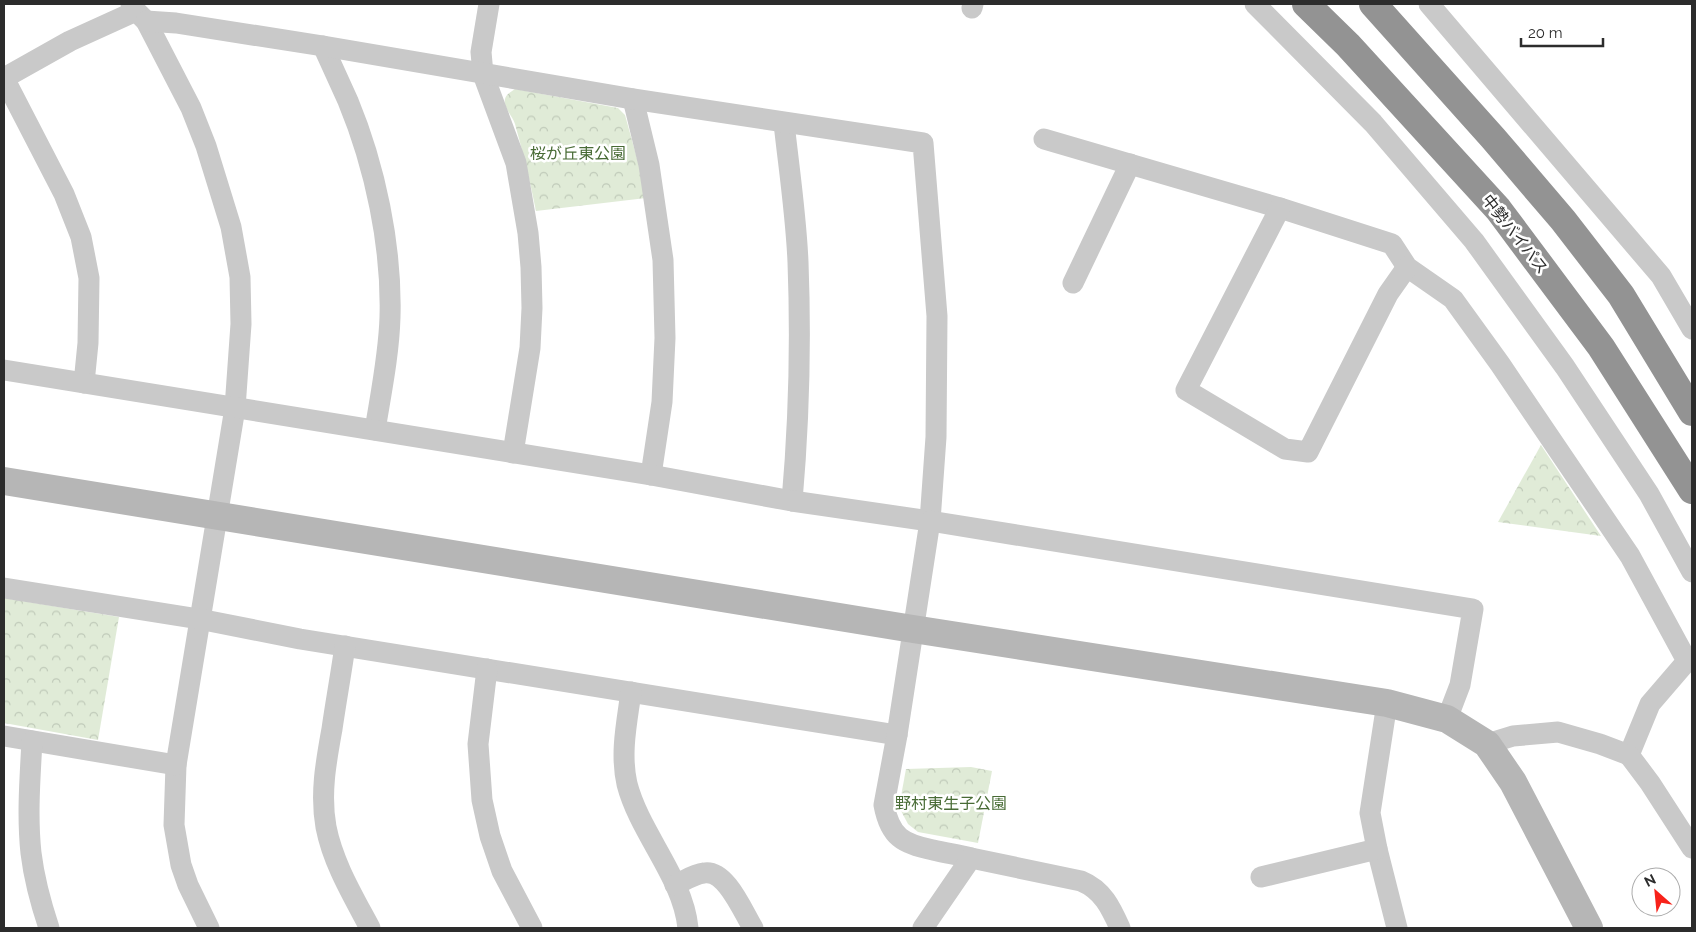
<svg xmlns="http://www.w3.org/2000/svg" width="1696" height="932" font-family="Raleway,'Noto Sans JP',sans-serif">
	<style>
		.park { fill: url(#park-crowns) }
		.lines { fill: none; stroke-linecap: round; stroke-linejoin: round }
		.street { stroke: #c9c9c9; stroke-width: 21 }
		.secondary { stroke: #b6b6b6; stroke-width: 28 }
		.highway { stroke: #939393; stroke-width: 28 }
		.labels { text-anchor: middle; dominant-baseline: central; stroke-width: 5; stroke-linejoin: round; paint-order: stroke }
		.park-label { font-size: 16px; fill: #486b35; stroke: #fff }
		.street-label { font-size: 16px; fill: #2c2c2c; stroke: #fff }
	</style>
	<defs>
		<pattern id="park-crowns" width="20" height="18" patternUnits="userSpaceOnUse" patternTransform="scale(1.25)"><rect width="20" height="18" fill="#e0ebd7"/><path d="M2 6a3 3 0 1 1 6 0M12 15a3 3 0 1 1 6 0" fill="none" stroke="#c0cab9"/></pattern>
	</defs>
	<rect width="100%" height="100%" fill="#fff"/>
	<g class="park">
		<path d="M515,89L618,108L625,115L638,162L646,198L536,211C530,181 523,153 515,124C513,117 503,107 505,99C506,94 511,92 515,89Z"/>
		<path d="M1541,445L1601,536L1498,522Z"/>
		<path d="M4,598L119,617L98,740L4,723Z"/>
		<path d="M971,767L992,771L978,843L918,832L908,824L899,807L906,769Z"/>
	</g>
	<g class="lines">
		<g class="street">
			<path d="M131,4L136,11L146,21L191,108L206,146L231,227L240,277L241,324L235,408L176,765L174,825L181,865L188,885L209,928"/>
			<path d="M489,4L481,52L483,74L516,163L528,233L531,267L532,308L530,348L513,453"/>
			<path d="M1255,4L1373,123L1474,241L1565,367L1649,494L1692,572"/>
			<path d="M1429,4L1661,276L1692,329"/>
			<path d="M972,8L973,4"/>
			<path d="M323,46C331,64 340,83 348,101C375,166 392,246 390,317C389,354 381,393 375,430"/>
			<path d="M4,78L64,194L81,237L89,278L88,343L84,383"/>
			<path d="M4,78L70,41L136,11"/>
			<path d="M633,99L649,165L663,260L665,338L662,402L651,475"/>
			<path d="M784,123C789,169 796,215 798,262C801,341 799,422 792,501"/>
			<path d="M1044,139L1280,208L1392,244L1407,267L1453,299L1500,364L1630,556L1687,661L1650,704L1629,755L1600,744L1558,732L1513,736L1487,744"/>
			<path d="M1280,208L1186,390L1285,449L1308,452L1388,294L1407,267"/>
			<path d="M1073,283L1130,164"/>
			<path d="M4,370L651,475L792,501L930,521L936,437L937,316L923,143L633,99L323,46L176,23L146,21"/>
			<path d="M4,588L199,619L300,639L897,735"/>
			<path d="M345,646C341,674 336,701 332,729C326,762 320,794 326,827C333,863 353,896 370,928"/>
			<path d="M487,669L478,744L482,800L490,836L502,871L532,928"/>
			<path d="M631,692C627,722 620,753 627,784C640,834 683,877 688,928"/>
			<path d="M1387,703L1370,813L1377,849L1397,928"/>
			<path d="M4,736L176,765"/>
			<path d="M32,741C30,778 27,816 31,853C34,878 41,904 49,928"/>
			<path d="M1629,755L1650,783L1692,848"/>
			<path d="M971,858C959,855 946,853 933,850C903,844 890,837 884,805L897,735L930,521L1473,609L1460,685L1447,719"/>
			<path d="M1261,877L1377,849"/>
			<path d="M675,885C684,881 694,874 704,873C726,869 743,912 753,928"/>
			<path d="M923,928L971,858L1081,881C1103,890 1111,908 1120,928"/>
		</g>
		<path class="secondary" d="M4,481L913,629L1387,703L1447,719L1487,744L1513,782L1589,928"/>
		<g class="highway">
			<path d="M1306,4L1348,45L1498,209L1601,347L1692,490"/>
			<path d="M1373,4L1493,138L1563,220L1621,295L1692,412"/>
		</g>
	</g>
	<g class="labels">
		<g class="park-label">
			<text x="578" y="153">桜が丘東公園</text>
			<text x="951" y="803">野村東生子公園</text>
		</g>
		<g class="street-label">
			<text transform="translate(1515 234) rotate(52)">中勢バイパス</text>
		</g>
	</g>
	<rect width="1696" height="932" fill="none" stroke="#2c2c2c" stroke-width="10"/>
	<g transform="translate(1656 892) rotate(333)"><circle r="24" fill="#ffffff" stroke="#ababab"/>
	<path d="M0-4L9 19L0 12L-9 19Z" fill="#f7221a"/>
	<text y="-8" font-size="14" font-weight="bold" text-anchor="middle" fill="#2c2c2c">N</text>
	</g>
	<path d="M1521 38v8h82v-8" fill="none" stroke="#2c2c2c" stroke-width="2.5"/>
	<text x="1528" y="38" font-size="15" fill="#2c2c2c" stroke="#ffffff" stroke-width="4" paint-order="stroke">20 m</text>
</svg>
